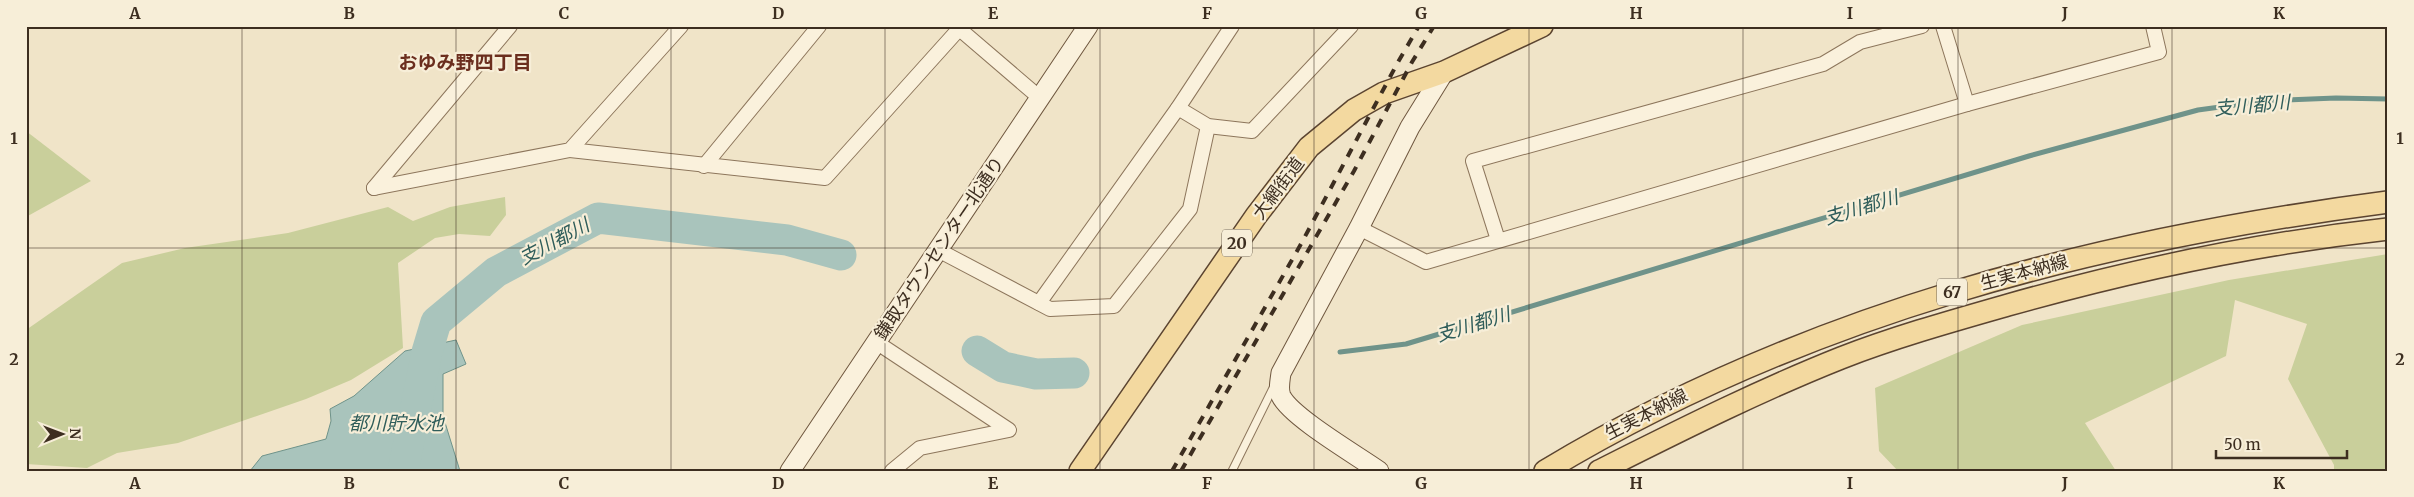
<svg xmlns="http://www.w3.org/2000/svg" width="2414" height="497" font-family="Merriweather,'Noto Sans JP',serif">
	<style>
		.green { fill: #c9cf9b }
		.water { fill: #a9c4bc; stroke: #6f938a }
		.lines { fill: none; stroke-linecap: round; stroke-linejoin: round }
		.stream { stroke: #6f938a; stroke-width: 5 }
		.river { stroke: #a9c4bc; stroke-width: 31 }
		.lane-casing { stroke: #8d765c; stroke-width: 9 }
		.street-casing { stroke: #8d765c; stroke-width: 16 }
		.secondary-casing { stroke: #6f573f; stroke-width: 21 }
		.primary-casing { stroke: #5b4430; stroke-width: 24 }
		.lane { stroke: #faf1dc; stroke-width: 7 }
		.street { stroke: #faf1dc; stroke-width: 14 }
		.secondary { stroke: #faf1dc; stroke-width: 19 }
		.primary { stroke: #f3d9a0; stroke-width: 21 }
		.rail { stroke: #3d2e20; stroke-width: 4; stroke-dasharray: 9 9; stroke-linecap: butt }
		.grid { fill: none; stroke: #3d2e20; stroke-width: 1; stroke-opacity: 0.55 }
		.labels { text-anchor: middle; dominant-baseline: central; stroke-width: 4.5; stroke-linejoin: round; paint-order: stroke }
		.shield { fill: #f7eed8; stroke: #756857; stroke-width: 1 }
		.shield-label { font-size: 16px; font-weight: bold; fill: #3d2e20 }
		.street-label { font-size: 18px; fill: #3d2e20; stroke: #f7eed8 }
		.neighbourhood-label { font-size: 19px; font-weight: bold; fill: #6b2e1e; stroke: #f7eed8 }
		.water-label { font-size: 19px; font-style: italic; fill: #2f5d5a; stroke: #f7eed8 }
		.neatline { fill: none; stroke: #3d2e20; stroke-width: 2 }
		.grid-label { font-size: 16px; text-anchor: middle; font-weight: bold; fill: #3d2e20 }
	</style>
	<rect width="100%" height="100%" fill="#f0e4c8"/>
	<g class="green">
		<path d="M26,131L91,181L26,217Z"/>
		<path d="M505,197L506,215L490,236L459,234L435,238L398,263L403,348L351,380L306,399L178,443L117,453L87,468L26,464V330L122,263L185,248L288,233L388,207L413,221L450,207Z"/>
		<path d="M2388,254V471H2334V465L2288,379L2307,324L2235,300L2226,356L2085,423L2116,471H1898L1879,451L1875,388L2022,325L2229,280Z"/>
	</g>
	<path class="water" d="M456,340L466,364L443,374V416L460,471H250L262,456L326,439L331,421L330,409L354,396L405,351Z"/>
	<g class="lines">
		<path class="stream" d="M1340,352L1406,344L2029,156L2198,110L2264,101L2336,98L2388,99"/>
		<g class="river">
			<path d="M977,351L1003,367L1036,374L1074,373"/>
			<path d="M403,471L427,352L436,322L496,272L598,218L787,240L841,255"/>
		</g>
		<g class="lane-casing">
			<path id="lane" d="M1232,471L1274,386"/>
		</g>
		<g class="street-casing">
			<g id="street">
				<path d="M956,26L1040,98"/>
				<path d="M1943,26L1967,104"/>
				<path d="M1178,108L1208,126L1252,131L1351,26"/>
				<path d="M570,150L825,178L959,29"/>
				<path d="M704,166L819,26"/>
				<path d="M374,188L570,150L681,26"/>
				<path d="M374,188L510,26"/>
				<path d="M1359,228L1426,262L1967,104L2159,52L2153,26"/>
				<path d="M1498,240L1473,161L1823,64L1860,42L1922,26"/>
				<path d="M938,250L1050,309L1114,306L1190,209L1208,126"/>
				<path d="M1039,303L1178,108L1232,26"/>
				<path d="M876,342L1009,430L920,448L892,471"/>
			</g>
		</g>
		<g class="secondary-casing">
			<g id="secondary">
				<path d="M790,471L1088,26"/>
				<path d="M1379,471C1358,456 1291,417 1281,396C1278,389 1280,381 1281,373L1359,228L1410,127L1444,72"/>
			</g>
		</g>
		<g class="primary-casing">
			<g id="primary">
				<path d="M1080,471L1256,216L1309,147L1354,110L1384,93L1444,72L1542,26"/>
				<path d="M1545,471C1802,316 2093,240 2388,202"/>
				<path d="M1599,471C1679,431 1758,391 1841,358C1895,337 1952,321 2008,305C2132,270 2260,243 2388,229"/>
			</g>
		</g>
		<use href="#lane" class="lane"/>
		<use href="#street" class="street"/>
		<use href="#secondary" class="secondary"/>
		<use href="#primary" class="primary"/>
		<g class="rail">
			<path d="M1172,471L1301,244L1398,62L1419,26"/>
			<path d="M1181,471L1354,171L1412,62L1434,26"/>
		</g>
	</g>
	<path class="grid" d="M242,26V471M456,26V471M671,26V471M885,26V471M1100,26V471M1314,26V471M1529,26V471M1743,26V471M1958,26V471M2172,26V471M26,248H2388"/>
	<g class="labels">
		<g class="shield">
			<rect x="1222" y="229.5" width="30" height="27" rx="4"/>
			<rect x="1937" y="278.5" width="30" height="27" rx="4"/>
		</g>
		<g class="shield-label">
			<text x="1237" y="243">20</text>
			<text x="1952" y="292">67</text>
		</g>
		<g class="street-label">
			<text transform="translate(1278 188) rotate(-53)">大網街道</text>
			<text transform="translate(939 248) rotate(-56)">鎌取タウンセンター北通り</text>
			<text transform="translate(2024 272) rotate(-15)">生実本納線</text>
			<text transform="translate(1646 414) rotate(-27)">生実本納線</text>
		</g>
		<g class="neighbourhood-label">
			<text x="465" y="62">おゆみ野四丁目</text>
		</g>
		<g class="water-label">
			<text transform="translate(2252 105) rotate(-5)">支川都川</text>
			<text transform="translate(1861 207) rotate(-17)">支川都川</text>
			<text transform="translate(554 241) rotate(-28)">支川都川</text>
			<text transform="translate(1473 324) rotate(-17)">支川都川</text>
			<text x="396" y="423">都川貯水池</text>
		</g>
	</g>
	<rect width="2414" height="497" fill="none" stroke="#f7eed8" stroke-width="55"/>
	<g transform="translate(62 434) rotate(89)" stroke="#f7eed8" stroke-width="4" paint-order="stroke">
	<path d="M0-4L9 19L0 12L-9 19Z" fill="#3d2e20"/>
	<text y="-8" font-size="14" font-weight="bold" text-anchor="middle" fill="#3d2e20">N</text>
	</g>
	<path d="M2216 450v8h131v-8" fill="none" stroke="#3d2e20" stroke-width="2.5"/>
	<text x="2224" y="450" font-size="15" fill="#3d2e20" stroke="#f7eed8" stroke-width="4" paint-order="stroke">50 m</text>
	<rect x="28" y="28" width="2358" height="442" class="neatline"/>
	<g class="grid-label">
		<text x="135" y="19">A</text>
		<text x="349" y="19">B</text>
		<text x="564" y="19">C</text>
		<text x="778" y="19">D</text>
		<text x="993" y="19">E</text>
		<text x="1207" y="19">F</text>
		<text x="1421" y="19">G</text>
		<text x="1636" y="19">H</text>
		<text x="1850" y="19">I</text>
		<text x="2065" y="19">J</text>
		<text x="2279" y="19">K</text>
		<text x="14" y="144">1</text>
		<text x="2400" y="144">1</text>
		<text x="14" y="365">2</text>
		<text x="2400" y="365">2</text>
		<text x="135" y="489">A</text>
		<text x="349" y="489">B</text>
		<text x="564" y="489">C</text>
		<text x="778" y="489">D</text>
		<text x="993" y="489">E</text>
		<text x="1207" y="489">F</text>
		<text x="1421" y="489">G</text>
		<text x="1636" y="489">H</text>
		<text x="1850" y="489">I</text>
		<text x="2065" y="489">J</text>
		<text x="2279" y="489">K</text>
	</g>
</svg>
